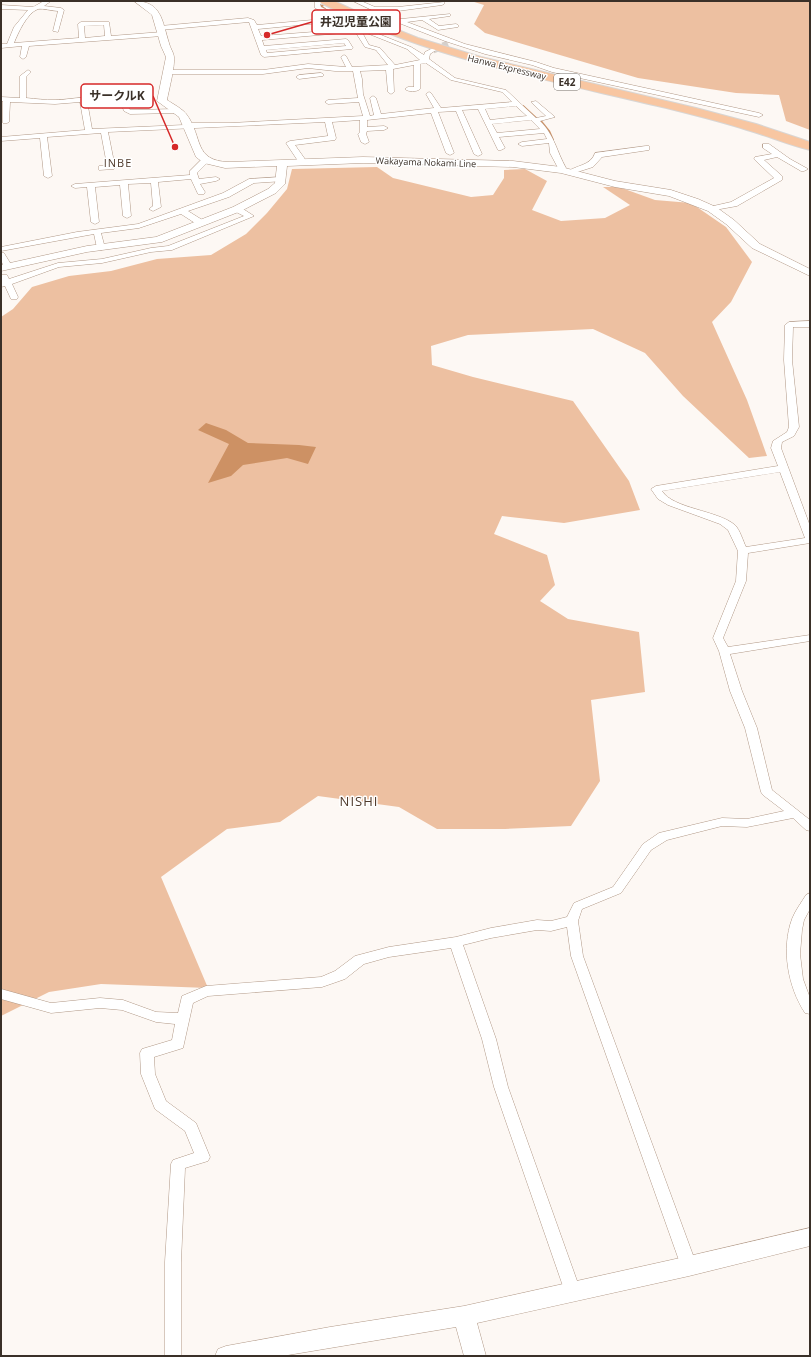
<svg xmlns="http://www.w3.org/2000/svg" width="811" height="1357" font-family="'Open Sans','Noto Sans JP',sans-serif">
	<style>
		.green { fill: #edc0a1 }
		.water { fill: #cd9164 }
		.lines { fill: none; stroke-linecap: round; stroke-linejoin: round }
		.stream { stroke: #cd9164; stroke-width: 2 }
		.street-tunnel { stroke: #d6d0cb; stroke-width: 7; stroke-dasharray: 7 3.5; stroke-linecap: butt }
		.street-casing { stroke: #b19886; stroke-width: 1 }
		.secondary-casing { stroke: #b19886; stroke-width: 1 }
		.highway-casing { stroke: #d8d6d4; stroke-width: 2 }
		.street { fill: #fff; fill-rule: evenodd }
		.secondary { fill: #fff; fill-rule: evenodd }
		.highway { fill: #f8c6a1; fill-rule: evenodd }
		.labels { text-anchor: middle; dominant-baseline: central; stroke-width: 3; stroke-linejoin: round; paint-order: stroke }
		.far-street-label { font-size: 9px; fill: #3a3028; stroke: #fff }
		.shield { fill: #fff; stroke: #756e68; stroke-width: 1 }
		.shield-label { font-size: 10px; font-weight: bold; fill: #3a3028 }
		.far-quarter-label { font-size: 11px; letter-spacing: 1px; fill: #4f3a2b; stroke: #fff }
		.quarter-label { font-size: 13px; letter-spacing: 1px; fill: #4f3a2b; stroke: #fff }
		.leader { fill: none; stroke: #d62828; stroke-width: 1.5 }
		.callout-dot { fill: #d62828; stroke: #fff; stroke-width: 1.5 }
		.callout { fill: #fff; stroke: #d62828; stroke-width: 1.5 }
		.callout-label { font-size: 12px; text-anchor: middle; font-weight: bold; fill: #3a3028 }
	</style>
	<rect width="100%" height="100%" fill="#fdf8f4"/>
	<g class="green">
		<path d="M471,1H810V130L786,121L779,95L736,93L638,78L485,33L474,24L484,5Z"/>
		<path d="M377,167L393,178L471,197L493,195L504,178V170L525,169L547,181L532,210L561,221L605,218L630,205L603,187H619L655,200L691,203L726,227L752,262L731,302L712,322L747,400L767,456L749,458L683,396L645,353L593,329L468,335L431,346L432,365L473,377L573,401L629,481L640,510L564,523L502,516L494,534L547,555L555,585L540,601L568,619L639,632L645,692L591,700L600,781L571,826L505,829H437L399,807L318,796L280,822L227,829L161,877L208,988L101,984L49,992L1,1016V317L13,309L32,287L69,276L111,271L157,259L211,255L246,234L267,213L287,189L292,169Z"/>
	</g>
	<path class="water" d="M206,423L226,430L248,443L299,445L316,447L308,464L287,458L243,465L231,476L208,483L229,444L198,430Z"/>
	<g class="lines">
		<g class="stream">
			<path d="M326,10L321,6L330,1"/>
			<path d="M523,106L536,118"/>
			<path d="M541,121L549,131L553,140"/>
		</g>
		<path class="street-tunnel" d="M433,50L448,44"/>
		<g class="street-casing">
			<g id="street">
				<path d="M44,1H51L44,6L61,8L64,10L58,32L53,31L58,11C52,11 43,8 38,9C27,13 18,33 14,43L79,38L78,24L81,22H109L111,36L162,32L165,34L162,36L29,46L26,57L23,59L20,57L22,46L1,48V44H7L14,27L28,10L2,9L1,5L33,7ZM104,25L105,36L85,38L84,26Z"/>
				<path d="M326,1L320,4L321,7L366,29L411,47L424,55L425,52L431,49H435L436,50L430,54L429,59L455,78L506,90L536,118L546,116L531,102L536,101L555,117L540,121C555,136 556,150 566,168L564,172H561L557,170L558,168L550,153L549,143L522,146L518,144L522,142L547,139L544,133L499,137L505,148L501,150H498L478,109L462,110L482,154L478,156L474,154L456,111L438,112L454,153L450,155L446,153L431,113L367,120V127L384,126L388,128L384,130L367,131L366,134L369,142L365,144L361,142L358,134L360,132V120L332,122L336,138L335,140L295,145L307,162L303,164H300L286,143L290,141L328,136L325,122L108,132L115,167L114,169L99,170V166L107,165L101,133L47,137L52,176L48,178L44,176L40,138L1,141V137L85,130L80,102L55,104L10,102L9,122L7,123H3V101H1V97L20,98V76L28,70L31,72L26,77V98C36,99 45,100 55,100C70,100 116,91 126,99L129,109L131,110L176,109L179,111L176,113L130,114L124,111L120,101H87L92,129L184,125L188,123H230L363,116L359,102L328,104L325,102L328,100L358,98L353,71H335L308,68L263,74H168L165,72L168,70H263L308,64L346,67L341,57L344,55L346,56L352,67L388,65L376,50L365,47L356,33L359,30L341,21L258,29L261,36L340,30L342,31V33L262,40L264,46L346,39L348,40L353,48L352,49L264,57L261,55L249,22L160,30L157,28L160,26L248,18L254,20L257,25L335,18L315,8V2ZM364,32L407,49L420,60L395,65L380,48L369,45L363,34ZM344,43L346,46L267,53L266,50ZM426,63L451,80L502,92L512,102L441,108L431,93L429,92L426,94L434,108L381,114L376,98L373,96L370,98L374,115L370,116L363,94L362,79L360,71L386,70L388,92L391,94L394,92L393,69L414,65V87H408L405,89C408,92 417,92 420,89V64ZM516,106L527,116L490,120L485,109ZM531,120L540,129L497,133L492,124Z"/>
				<path d="M353,1H361L375,7H398L444,2V4L442,5L398,11H382L401,19L450,14V16L429,19L439,26L456,24L458,25V27L438,30L422,20L407,22L465,44L536,62L554,68L759,113L763,115L759,117L552,72L532,65L485,54L445,41L399,23Z"/>
				<path d="M321,73L323,74V76L299,79L296,77L299,75Z"/>
				<path d="M763,144H769L790,159L808,169L804,171H801L777,157L764,160L782,176V180L737,206L709,211V207L731,202L774,178L754,159L755,157L772,154L763,148Z"/>
				<path d="M646,146H649V150L602,157L593,167L571,174L567,172C576,165 591,166 595,153Z"/>
				<path d="M202,159H208L209,161L197,173L199,179L216,177L220,179L216,181L200,184L205,192L204,194H198L191,179L158,182L161,207L153,211L149,209L153,206L151,183L128,184L131,216L127,218L123,216L120,185L95,187L99,222L95,224L91,222L87,187L75,188L71,186L75,184L190,175V171Z"/>
				<path d="M281,177L285,179L284,181L254,183L229,197L188,211L204,221V225H198L181,214L139,228L101,233L105,248L101,250L97,248L94,234L1,251V247L77,232L138,224L223,193L249,179Z"/>
				<path d="M234,207H240L254,216L172,250L151,252L102,263L59,267L12,284L18,297L17,299H11L5,286L1,287L2,282L1,275H7L9,279L58,263L102,259L151,248L168,246L244,216L234,211Z"/>
				<path d="M1,253H4L12,266L11,268H5C1,262 1,259 1,253Z"/>
				<path d="M810,321V327H793L792,360L799,427L794,436L782,442L781,448L810,526V543L748,553L746,581L723,638L728,647L810,635V641L730,654L742,691L757,728L772,790L810,820V831L806,830L793,818L747,827L722,826L667,840L651,850L621,893L582,909L578,921L583,956L697,1266L694,1271L689,1273L684,1271L681,1266L571,956L567,927L551,931L537,930L491,938L463,945L496,1039L508,1087L581,1292L578,1297L573,1299L568,1297L565,1292L494,1087L482,1039L451,948L389,957L364,964L345,979L322,987L208,996L193,1003L183,1048L154,1057L155,1074L166,1101L196,1123L210,1157L208,1161L185,1168L181,1262V1356H165V1262L171,1164L173,1160L194,1153L185,1131L155,1109L141,1074L140,1053L142,1049L172,1040L175,1024L156,1022L122,1010L100,1008L51,1013L1,999V989L51,1003L100,998L123,1000L156,1012L178,1013L182,996L206,986L321,977L335,971L355,956L389,947L456,937L491,928L537,920L551,921L567,917L574,903L613,887L643,844L659,833L722,818L747,819L784,811L763,795L761,792L745,728L730,691L719,651L713,638L736,581L738,551L728,530L720,524L668,505L658,499L651,489L656,486L778,466L771,448L773,441L787,432L789,427L784,360L785,325L789,322ZM780,472L805,538L746,547C743,541 740,530 735,525C717,510 673,509 662,491Z"/>
				<path d="M810,893V909L804,920L802,930L800,954L803,979L810,998V1014L805,1013C788,987 781,949 792,919C795,911 801,903 806,895Z"/>
			</g>
		</g>
		<g class="secondary-casing">
			<g id="secondary">
				<path d="M134,1C162,1 162,21 169,43C170,48 174,53 174,57C175,67 169,89 167,100C173,104 183,109 187,115C203,137 193,161 229,162L363,157L513,161L561,167L615,181L671,190L698,199L716,207L734,220L760,244L810,269V276L752,248L726,224L708,211L669,196L615,187L561,173L513,167L363,163L287,166L285,184L276,193L241,211L162,242L87,252L1,271V265L87,246L156,237L233,207L268,189L275,183L277,166L225,168L204,163L196,157L179,117L157,101L166,57L161,46L152,15Z"/>
				<path d="M810,1228V1246L689,1276L477,1323L486,1356H464L456,1327L282,1356H215L218,1349L226,1346L330,1327L464,1306L689,1256Z"/>
			</g>
		</g>
		<g class="highway-casing">
			<path id="highway" d="M319,1H334L388,26L418,38L481,57L696,108L756,124L810,142V150C789,145 768,136 747,130C719,121 690,114 662,107C545,79 429,59 321,3Z"/>
		</g>
		<use href="#street" class="street"/>
		<use href="#secondary" class="secondary"/>
		<use href="#highway" class="highway"/>
	</g>
	<g class="labels">
		<g class="far-street-label">
			<text transform="translate(507 67) rotate(14)">Hanwa Expressway</text>
			<text transform="translate(426 162) rotate(2)">Wakayama Nokami Line</text>
		</g>
		<rect class="shield" x="554" y="74" width="26" height="16" rx="3"/>
		<g class="shield-label">
			<text x="567" y="82">E42</text>
		</g>
		<g class="far-quarter-label">
			<text x="118" y="162">INBE</text>
		</g>
		<g class="quarter-label">
			<text x="359" y="801">NISHI</text>
		</g>
	</g>
	<path class="leader" d="M267 35L312 22M175 147L153 96"/>
	<g class="callout-dot">
		<circle cx="267" cy="35" r="4"/>
		<circle cx="175" cy="147" r="4"/>
	</g>
	<g class="callout">
		<rect x="312" y="10" width="88" height="24" rx="4"/>
		<rect x="81" y="84" width="72" height="24" rx="4"/>
	</g>
	<g class="callout-label">
		<text x="356" y="26">井辺児童公園</text>
		<text x="117" y="100">サークルK</text>
	</g>
	<rect width="811" height="1357" fill="none" stroke="#3a3028" stroke-width="4"/>
</svg>
